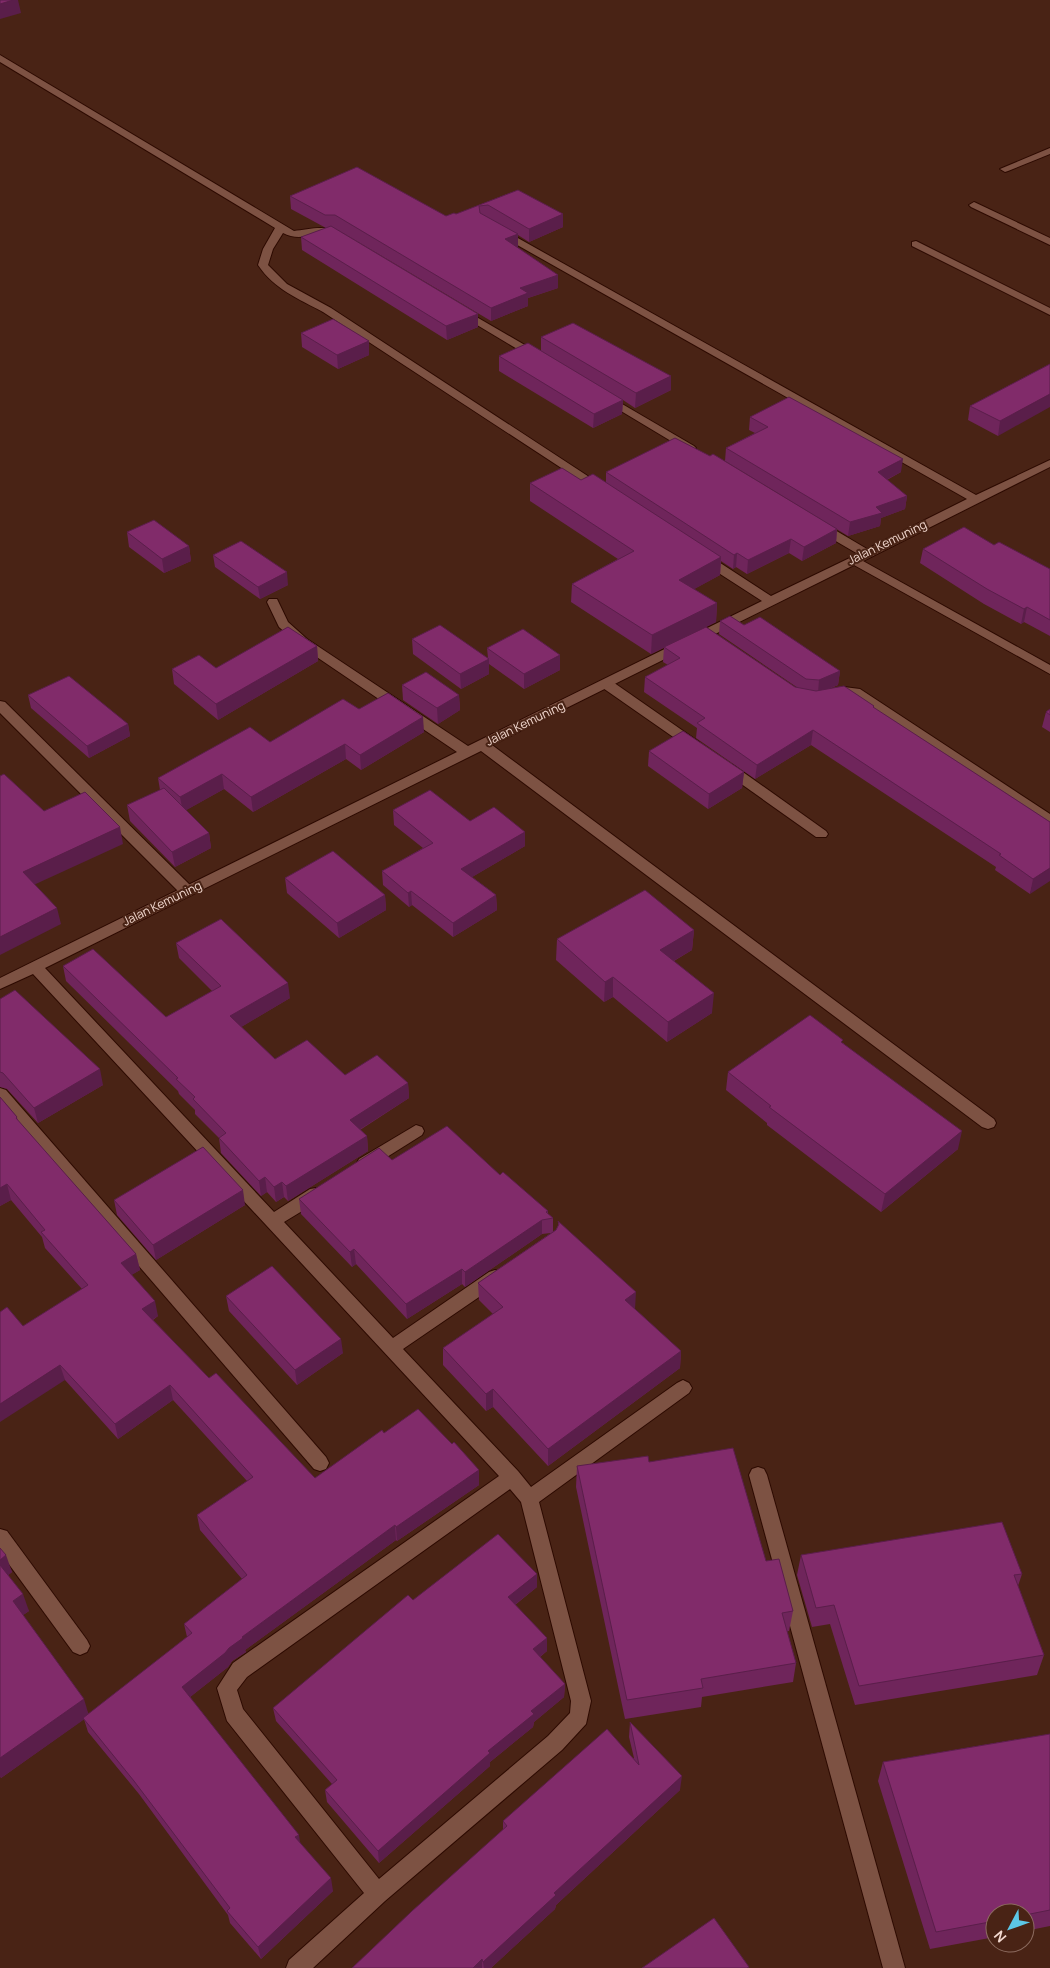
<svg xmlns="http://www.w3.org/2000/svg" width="1050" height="1968" font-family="Manrope,sans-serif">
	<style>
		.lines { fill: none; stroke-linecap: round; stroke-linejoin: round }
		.lane-casing { stroke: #2d0a00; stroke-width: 2 }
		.street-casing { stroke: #2d0a00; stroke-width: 2 }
		.lane { fill: #7d5243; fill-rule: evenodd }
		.street { fill: #7d5243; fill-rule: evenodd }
		.wall { fill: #6f255b }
		.shaded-wall { fill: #5a1e4a }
		.building { fill: #812b6a; stroke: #5a1e4a }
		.labels { text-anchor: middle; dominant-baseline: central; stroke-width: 4; stroke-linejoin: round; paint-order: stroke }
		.street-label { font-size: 12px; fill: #f3d9d0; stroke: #492315 }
	</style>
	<rect width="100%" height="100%" fill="#492315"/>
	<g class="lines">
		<g class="lane-casing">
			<g id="lane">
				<path d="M1050,148V154L1008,171L1005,172L1000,169Z"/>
				<path d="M605,679L610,680L699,742L701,745L699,748H689L600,686L599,683Z"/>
				<path d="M0,701L5,702L192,887L194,891L192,895H182L0,713Z"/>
				<path d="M728,764L733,765L826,831L828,834L826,837H816L723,771L721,768L723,765Z"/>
			</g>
		</g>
		<g class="street-casing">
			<g id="street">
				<path d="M0,55L294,231C307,230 327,224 337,233L332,236C316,232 298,242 283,233L273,249L268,265L287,284L331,308L606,488L608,490L606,492H598L323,312C299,299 274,289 258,265L263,249L275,228L0,62Z"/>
				<path d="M974,202L1050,238V245L971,207L969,205Z"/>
				<path d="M500,228L976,495L1050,460V467L863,561L1050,665V674L854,565L492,745L994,1119L996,1123L994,1127L988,1129L982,1127L481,751L45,968L274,1212L310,1189L316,1188L322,1189L324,1194L322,1199L284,1222L393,1338L489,1272L495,1270L501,1272L503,1277L501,1282L403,1349L518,1471L531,1487L677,1383L683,1380L689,1383L692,1388L689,1393L539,1502L591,1701L586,1724L562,1750L385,1901L313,1968H286L289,1960L364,1893L227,1721L217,1688L233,1663L499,1476L33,974L0,989V978L457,752L299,645L279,627L267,602L269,599H277L288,622L307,639L468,746L762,601L700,561L698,558L700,555H708L771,596L858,554L815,529L813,526L815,523H823L867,549L967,499L496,233V229ZM510,1489L521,1502L571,1701L570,1713L548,1736L379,1879L243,1709L237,1690L247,1677Z"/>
				<path d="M916,241L1050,308V315L912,246V242Z"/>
				<path d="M461,308L542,355L543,357L542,359H534L457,313L456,311L457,309Z"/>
				<path d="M605,394L694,446L696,448L694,450H686L601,399L599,397L601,395Z"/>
				<path d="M844,687L860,689L1050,814V825L1045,823L852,696L846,695L835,699L828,695L830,692Z"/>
				<path d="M0,1088L6,1090L326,1457L329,1463L326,1469L320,1471L314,1469L0,1105Z"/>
				<path d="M416,1125L422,1127L424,1131L422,1135L371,1167L365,1169L359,1167L357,1163L359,1159Z"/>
				<path d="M758,1467L764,1469L767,1475L905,1968H883L749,1475L752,1469Z"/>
				<path d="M0,1529L7,1531L87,1640L90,1646L87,1652L80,1655L73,1652L0,1552Z"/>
			</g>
		</g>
		<use href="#lane" class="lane"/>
		<use href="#street" class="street"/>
	</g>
	<g class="wall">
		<path d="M518,190L563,227L529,242L518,235V247H517L558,275V288L528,298V306L491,321L335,228L478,314V327L447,340L302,250L301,237L326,228L291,209L290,196L446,216L456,214Z"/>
		<path d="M301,333L369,355L338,369L302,347Z"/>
		<path d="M541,337L671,390L635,408L623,400L622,414L593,428L499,371V356L541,351Z"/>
		<path d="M1050,364L998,436L968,420L970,406Z"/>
		<path d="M750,417L901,472L887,480L907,496L905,509L881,518L880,526L848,536L725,461L726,448L755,433L749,430Z"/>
		<path d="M606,472L837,529L836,543L802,561L789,553L747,574L736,567L733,569L721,561L720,575L694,589L717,603L716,622L651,654L571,602L572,584L618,559L530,501V483L581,480L606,482Z"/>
		<path d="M127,532L189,546L191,561L164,573L129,547Z"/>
		<path d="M994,545L1050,569V636L1024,622L1021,624L984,604L920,563L923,549Z"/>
		<path d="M213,555L288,585L260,599L215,567Z"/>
		<path d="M720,621L744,625L840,671L838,685L829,689L874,706V708L1001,790L1050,822L1030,894L995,870L996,867L811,745L755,779L696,738L697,728L644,692L645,677L668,665L663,662L664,647L798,688L719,634Z"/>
		<path d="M412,639L488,658L487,648L560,670L524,689L489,664V674L461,689L413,654Z"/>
		<path d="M317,646L318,661L218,720L174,684L172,669L216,668Z"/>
		<path d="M402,685L459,695L460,710L438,724L403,700Z"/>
		<path d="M28,695L128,724L130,736L89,758L31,708Z"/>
		<path d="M359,709L424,732L361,770L346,759L253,812L224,789L186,810L209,833L211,848L175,867L130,821L127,805L160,790L158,778L270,742Z"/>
		<path d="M1050,709V732L1042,727L1046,712Z"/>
		<path d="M649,751L744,772L742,788L708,809L648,766Z"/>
		<path d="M393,810L470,821L525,846L472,877L496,895L497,910L453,937L412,905L409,907L383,885L382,871L423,848L394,825Z"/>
		<path d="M285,878L385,895L386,910L339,938L287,893Z"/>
		<path d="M694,930L692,950L674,961L712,1013L667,1042L613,997L604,1002L556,960L557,939Z"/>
		<path d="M176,943L290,998L241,1027L275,1059L345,1075L408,1083L409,1098L360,1130L367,1136L368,1151L288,1201L284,1197L276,1202L267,1192L261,1196L221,1153L219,1138L195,1114V1110L179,1094L178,1091L66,981L63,966L166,1017L212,991L179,958Z"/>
		<path d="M0,999L103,1085L38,1123L7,1089L0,1087Z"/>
		<path d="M843,1043L958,1149L881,1212L767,1125V1123L726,1090L728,1072Z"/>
		<path d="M0,1097L17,1117L18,1121L136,1254L140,1270L131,1275L158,1316L153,1320L209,1378L315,1478L384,1433L479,1485L397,1541L396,1540L245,1650L246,1652L232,1661L228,1667L190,1697L300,1843L333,1891L261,1959L230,1923L228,1915L139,1794L88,1732L84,1719L1,1778L0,1776V1548L12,1572L8,1575L29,1611L23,1615L89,1714L187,1637L184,1624L242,1579L200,1530L197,1515L247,1481L173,1400L118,1439L65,1380L23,1326L82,1289L45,1248L42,1237L11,1200L0,1206Z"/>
		<path d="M392,1160L500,1175L548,1211V1214L553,1218V1232L556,1230L558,1226V1221L635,1309L681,1351L680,1368L548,1466L493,1407L486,1411L443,1365V1348L493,1314L479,1300L478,1283L551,1233L542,1234L465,1287L462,1284L407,1319L356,1264L352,1267L301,1214L299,1199Z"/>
		<path d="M114,1200L245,1205L156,1260L117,1215Z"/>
		<path d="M226,1296L343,1353L297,1385L229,1311Z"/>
		<path d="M649,1462L766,1561L793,1611L789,1631H787L796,1663L793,1682L702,1697L701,1707L625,1719L576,1487L577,1466Z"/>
		<path d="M801,1555L1022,1574L1018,1586L1044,1655L1037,1675L855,1705L830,1624L812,1627L797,1575Z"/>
		<path d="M537,1587L515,1605L547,1638V1651L540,1657L565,1684L564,1697L534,1722L533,1727L490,1762V1766L379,1863L327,1802L325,1790L332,1784L276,1721L273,1708L413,1600Z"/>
		<path d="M630,1722L680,1790L556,1905L555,1909L491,1968H352L503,1830V1821L634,1758L629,1737Z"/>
		<path d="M1050,1734V1926L1025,1931V1913H995V1937L930,1949L878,1781L883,1762Z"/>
	</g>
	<g class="shaded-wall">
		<path d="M13,0H18L21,13L0,19V4Z"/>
		<path d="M563,214V227L529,242V229Z"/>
		<path d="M518,234V247L505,252V239Z"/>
		<path d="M558,275V288L528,298V306L491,321V308L520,288Z"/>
		<path d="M478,314V327L447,340L446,326Z"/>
		<path d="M369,341V355L338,369L337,355Z"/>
		<path d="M671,376V390L635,408L636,393Z"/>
		<path d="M1050,394V407L998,436L1000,421Z"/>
		<path d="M623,400L622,414L593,428L594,414Z"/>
		<path d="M903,459L901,472L876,485L878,472Z"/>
		<path d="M907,496L905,509L881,518L880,526L848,536L850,522L876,507Z"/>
		<path d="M837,529L836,543L802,561L804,547Z"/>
		<path d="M791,539L789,553L747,574L748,560Z"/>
		<path d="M189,546L191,561L164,573L162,559Z"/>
		<path d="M737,553L736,567L733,569L734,555Z"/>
		<path d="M721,557L720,575L678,598L679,580Z"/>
		<path d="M287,572L288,585L260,599L258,587Z"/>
		<path d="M717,603L716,622L651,654L652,635Z"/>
		<path d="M1027,607L1024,622L1021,624L1024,609Z"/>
		<path d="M317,646L318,661L218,720L216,704Z"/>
		<path d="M560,655V670L524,689V674Z"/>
		<path d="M489,659V674L461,689L460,674Z"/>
		<path d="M840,671L838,685L818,693L819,680Z"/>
		<path d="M459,695L460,710L438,724L437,708Z"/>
		<path d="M423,717L424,732L361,770L360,755Z"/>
		<path d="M128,724L130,736L89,758L87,746Z"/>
		<path d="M813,730L811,745L755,779L757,765Z"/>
		<path d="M345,744L346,759L253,812L251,797Z"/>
		<path d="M744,772L742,788L708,809L709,794Z"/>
		<path d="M222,774L224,789L183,812L180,797Z"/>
		<path d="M120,827L123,844L27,888L23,872Z"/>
		<path d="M525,832V846L462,883L461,869Z"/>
		<path d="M209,833L211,848L175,867L172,852Z"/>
		<path d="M1050,868V881L1030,894L1033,879Z"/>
		<path d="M411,891L412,905L409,907L408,893Z"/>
		<path d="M385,895L386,910L339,938L337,923Z"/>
		<path d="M496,895L497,910L453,937V923Z"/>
		<path d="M57,908L61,924L0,955V937Z"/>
		<path d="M694,930L692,950L658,970L660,950Z"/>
		<path d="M613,977V997L604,1002L605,982Z"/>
		<path d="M288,983L290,998L233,1032L230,1016Z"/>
		<path d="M714,993L712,1013L667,1042L668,1022Z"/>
		<path d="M100,1069L103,1085L38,1123L34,1108Z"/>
		<path d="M408,1083L409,1098L351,1135L350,1120Z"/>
		<path d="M962,1131L958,1149L881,1212L885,1194Z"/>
		<path d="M367,1136L368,1151L288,1201L286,1186Z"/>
		<path d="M265,1177L267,1192L261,1196L259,1181Z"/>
		<path d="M282,1182L284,1197L276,1202L274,1187Z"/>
		<path d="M7,1184L11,1200L0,1206V1188Z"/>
		<path d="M243,1190L245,1205L156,1260L153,1245Z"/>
		<path d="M542,1220V1234L465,1287V1272Z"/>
		<path d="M354,1249L356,1264L352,1267L350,1252Z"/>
		<path d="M136,1254L140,1270L125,1279L121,1263Z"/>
		<path d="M462,1269V1284L407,1319L406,1304Z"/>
		<path d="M636,1292L635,1309L625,1300Z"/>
		<path d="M155,1301L158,1316L145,1324L142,1309Z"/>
		<path d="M341,1339L343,1353L297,1385L295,1370Z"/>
		<path d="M681,1351L680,1368L548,1466V1449Z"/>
		<path d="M60,1365L65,1380L0,1422V1404Z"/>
		<path d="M170,1385L173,1400L118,1439L115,1424Z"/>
		<path d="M493,1389V1407L486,1411V1394Z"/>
		<path d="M479,1470V1485L397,1541L396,1527Z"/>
		<path d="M395,1525L396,1540L245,1650L246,1652L232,1661L228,1667L185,1701L182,1687L242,1637Z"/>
		<path d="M6,1555L12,1572L4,1579L0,1568V1560Z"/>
		<path d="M537,1574V1587L508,1610V1597Z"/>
		<path d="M23,1594L29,1611L19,1618L13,1601Z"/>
		<path d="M547,1638V1651L533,1662V1649Z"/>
		<path d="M565,1684L564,1697L534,1722L533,1727L490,1762V1766L379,1863L378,1851L531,1711Z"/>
		<path d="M84,1699L89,1716L1,1778L0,1776V1758Z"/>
		<path d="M682,1776L680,1790L556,1905L555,1909L491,1968H484L483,1962L554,1893Z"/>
		<path d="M299,1835L301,1848L295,1837Z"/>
		<path d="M331,1878L333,1891L261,1959L258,1947Z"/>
		<path d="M482,1959V1968H473Z"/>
	</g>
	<g class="building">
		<path d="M0,0H13L0,4Z"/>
		<path d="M357,167L446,216L454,213L456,214L518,190L563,214L529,229L488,205L479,206L480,213L518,234L505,239L558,275L520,288L528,293L491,308L335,215H325L290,196Z"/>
		<path d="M331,226L478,314L446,326L301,237Z"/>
		<path d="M333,319L369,341L337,355L301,333Z"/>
		<path d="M573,323L671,376L636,393L541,337Z"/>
		<path d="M528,343L623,400L594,414L499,356Z"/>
		<path d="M1050,364V394L1000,421L970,406Z"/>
		<path d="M789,397L903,459L878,472L907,496L876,507L882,513L850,522L726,448L768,427L750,417Z"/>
		<path d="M675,438L710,456L713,454L837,529L804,547L791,539L748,560L737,553L734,555L606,472Z"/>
		<path d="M562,468L581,480L593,474L721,557L679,580L717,603L652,635L572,584L634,551L530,483Z"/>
		<path d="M154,520L189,546L162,559L127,532Z"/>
		<path d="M964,527L994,545L999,542L1050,569V620L1027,607L1024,609L987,589L923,549Z"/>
		<path d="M241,541L287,572L258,587L213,555Z"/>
		<path d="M730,616L744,625L760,617L840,671L819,680L806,679L720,621Z"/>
		<path d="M440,625L489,659L460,674L412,639Z"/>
		<path d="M288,627L317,646L216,704L172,669L199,655L216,668Z"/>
		<path d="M706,627L795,687L816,691L844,686L874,706L873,707L1001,790L1050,822V868L1033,879L999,855L1001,854L813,730L757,765L697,723L705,718L645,677L680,658L664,647Z"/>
		<path d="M523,629L560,655L524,674L487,648Z"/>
		<path d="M426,672L459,695L437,708L402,685Z"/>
		<path d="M69,676L128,724L87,746L28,695Z"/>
		<path d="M388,693L423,717L360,755L345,744L251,797L222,774L180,797L158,778L250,727L270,742L343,699L359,709Z"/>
		<path d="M1050,709V715L1046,712Z"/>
		<path d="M683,731L744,772L709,794L649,751Z"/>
		<path d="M4,774L44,811L85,792L120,827L23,872L57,908L0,937V776Z"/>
		<path d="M164,788L209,833L172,852L127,805Z"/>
		<path d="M430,790L470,821L494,807L525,832L461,869L496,895L453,923L411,891L408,893L382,871L433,843L393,810Z"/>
		<path d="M333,851L385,895L337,923L285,878Z"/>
		<path d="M645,890L694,930L660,950L714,993L668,1022L613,977L605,982L557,939Z"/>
		<path d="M221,919L288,983L230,1016L275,1059L307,1040L345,1075L377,1055L408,1083L350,1120L367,1136L286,1186L282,1182L274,1187L265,1177L259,1181L219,1138L226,1133L193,1099L195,1097L176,1079L178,1078L63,966L93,949L166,1017L221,986L176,943Z"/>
		<path d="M15,990L100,1069L34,1108L3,1073L0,1072V999Z"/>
		<path d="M810,1015L843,1040L841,1042L962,1131L885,1194L769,1107L771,1106L728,1072Z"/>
		<path d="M0,1097L17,1117L16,1118L136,1254L121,1263L155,1301L142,1309L209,1378L216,1373L315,1478L382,1430L384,1433L418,1409L452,1444L454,1442L479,1470L396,1527L395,1525L242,1637L243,1638L229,1648L225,1653L182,1687L299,1835L295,1837L331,1878L258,1947L227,1911L230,1908L134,1781L83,1718L192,1633L184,1624L247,1575L197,1515L253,1477L170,1385L115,1424L60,1365L0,1404V1312L7,1307L23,1326L88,1285L41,1232L45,1230L7,1184L0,1188Z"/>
		<path d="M447,1126L500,1175L503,1172L548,1211L546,1212L553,1218L542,1220L465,1272L462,1269L406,1304L354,1249L350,1252L299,1199L379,1148L392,1160Z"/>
		<path d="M203,1147L243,1190L153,1245L114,1200Z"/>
		<path d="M558,1221L636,1292L625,1300L681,1351L548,1449L493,1389L486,1394L443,1348L503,1307L478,1283L556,1230L559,1224Z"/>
		<path d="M272,1266L341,1339L295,1370L226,1296Z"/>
		<path d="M733,1448L766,1561L779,1559L793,1611L782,1613L796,1663L701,1679L703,1688L627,1700L577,1466L648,1456L649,1462Z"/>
		<path d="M1002,1522L1022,1574L1014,1575L1044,1655L859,1686L834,1605L816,1608L801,1555Z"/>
		<path d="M498,1534L537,1574L508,1597L547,1638L533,1649L565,1684L531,1711L534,1714L488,1751L490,1753L378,1851L325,1790L337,1780L273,1708L408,1595L413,1600Z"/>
		<path d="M0,1548L6,1555L0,1560Z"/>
		<path d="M0,1565L23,1594L13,1601L84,1699L0,1758Z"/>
		<path d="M630,1722L682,1776L554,1893L556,1895L483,1962L482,1959L473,1968H352L412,1911L507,1826L503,1821L607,1729L639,1765Z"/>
		<path d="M1050,1734V1910L1025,1915V1913H995V1921L936,1932L883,1762Z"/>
		<path d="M714,1918L749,1967L747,1968H642Z"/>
	</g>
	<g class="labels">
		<g class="street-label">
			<text transform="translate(887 542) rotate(-26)">Jalan Kemuning</text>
			<text transform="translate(525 723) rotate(-26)">Jalan Kemuning</text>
			<text transform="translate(162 903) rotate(-26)">Jalan Kemuning</text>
		</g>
	</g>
	<g transform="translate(1010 1928) rotate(229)"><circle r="24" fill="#492315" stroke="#8d6c60"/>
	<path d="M0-4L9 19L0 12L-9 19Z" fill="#5cc7e7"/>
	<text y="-8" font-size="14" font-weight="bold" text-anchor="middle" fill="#f3d9d0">N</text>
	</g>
</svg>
